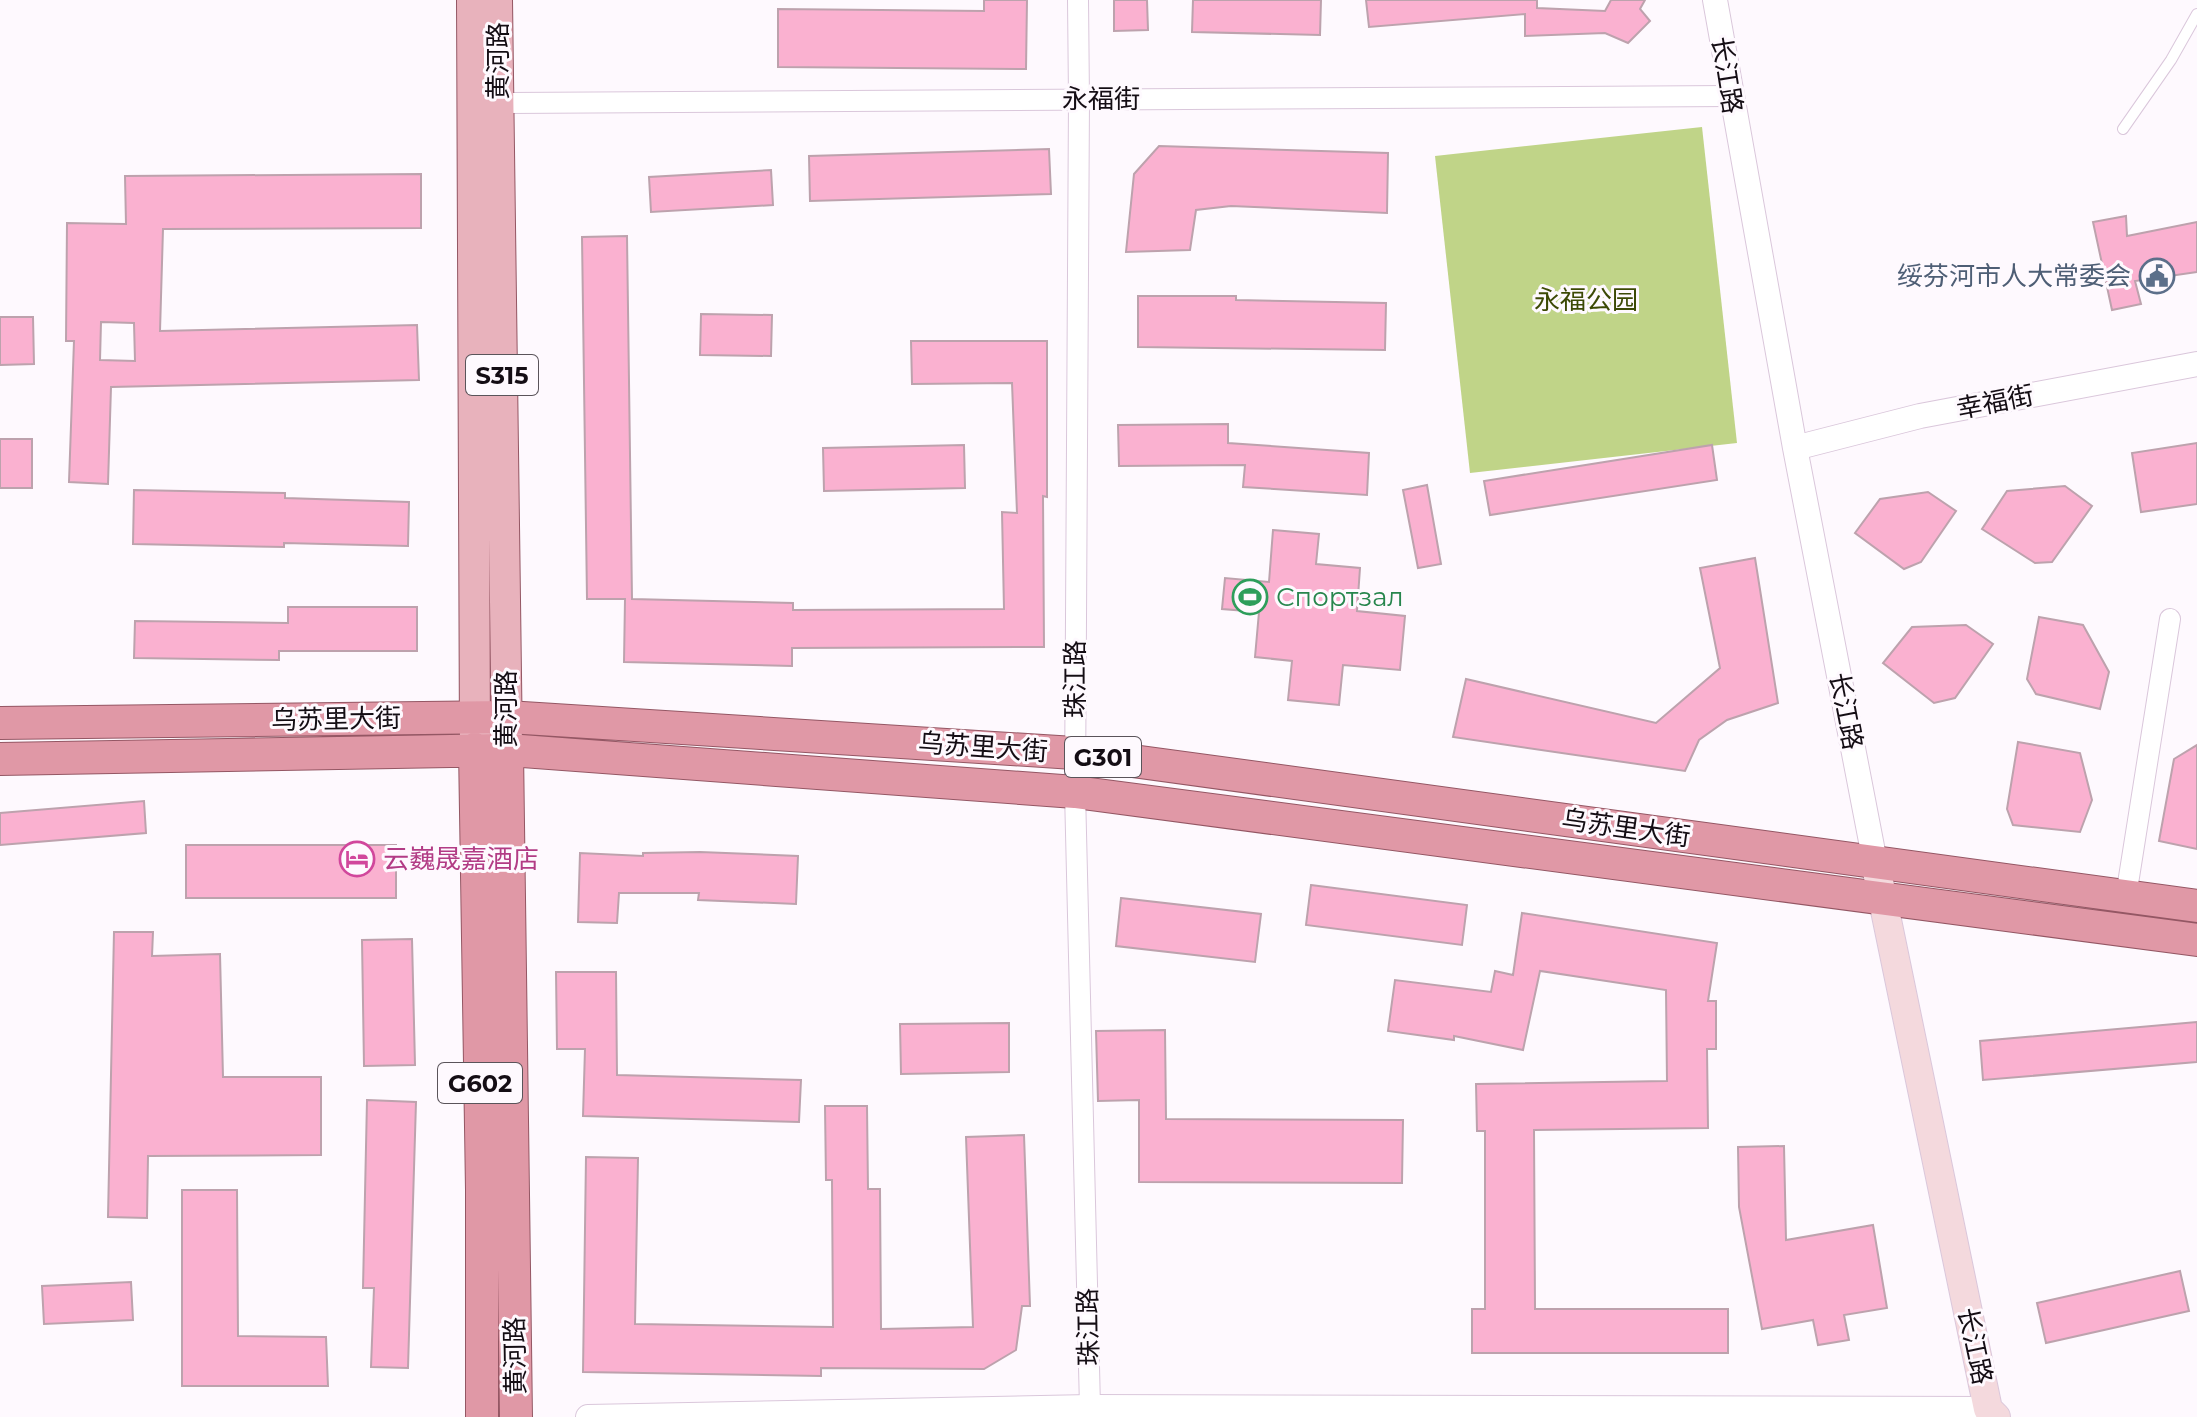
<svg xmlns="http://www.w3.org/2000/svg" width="2197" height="1417" font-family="Montserrat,'Noto Sans SC',sans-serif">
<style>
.green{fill:#c0d488}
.building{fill:#fab1d0;stroke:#bda2ad;stroke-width:2;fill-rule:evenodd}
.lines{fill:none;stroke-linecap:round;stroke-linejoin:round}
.service-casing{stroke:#dac7db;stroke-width:12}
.minor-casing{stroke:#dac7db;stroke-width:22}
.tertiary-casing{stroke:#dac7db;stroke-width:26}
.secondary-casing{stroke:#dac7db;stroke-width:30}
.primary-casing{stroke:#945764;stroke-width:32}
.trunk-casing{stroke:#945764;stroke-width:34}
.service{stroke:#fff;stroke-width:10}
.minor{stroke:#fff;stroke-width:20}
.tertiary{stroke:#fff;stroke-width:24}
.secondary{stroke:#f4d9dd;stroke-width:28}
.primary{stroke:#e8b2bc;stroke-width:30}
.trunk{stroke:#e098a6;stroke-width:32}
.labels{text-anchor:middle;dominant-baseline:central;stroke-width:6;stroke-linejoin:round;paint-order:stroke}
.shield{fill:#fef9fe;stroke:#5a545a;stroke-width:2}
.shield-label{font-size:24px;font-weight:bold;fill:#140d14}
.street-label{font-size:26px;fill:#140d14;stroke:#fef9fe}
.service-label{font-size:26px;fill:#4e5e75;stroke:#fef9fe;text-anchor:end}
.park-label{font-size:26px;fill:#3c4905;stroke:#fef9fe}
.leisure-label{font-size:26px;fill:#27864d;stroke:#fef9fe;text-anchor:start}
.hotel-label{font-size:26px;fill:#b23c85;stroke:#fef9fe;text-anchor:start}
</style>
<rect width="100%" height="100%" fill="#fef9fe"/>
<path class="green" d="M 1702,127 L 1737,443 L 1470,473 L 1435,156 Z"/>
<path class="building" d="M 984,0 L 1027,0 L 1026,69 L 778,67 L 778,9 L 984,11 Z
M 1114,0 L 1147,0 L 1148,30 L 1114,31 Z
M 1193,0 L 1321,0 L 1320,35 L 1192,32 Z
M 1366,0 L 1537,0 L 1537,8 L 1605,11 L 1611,0 L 1645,0 L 1640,9 L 1650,21 L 1628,43 L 1605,33 L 1525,36 L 1525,14 L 1369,27 Z
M 1159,146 L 1388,153 L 1387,213 L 1231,206 L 1196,210 L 1190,250 L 1126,252 L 1134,174 Z
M 1049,149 L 1051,194 L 810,201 L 809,156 Z
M 771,170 L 773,205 L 651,212 L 649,177 Z
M 421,174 L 421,228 L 163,229 L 160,331 L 417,325 L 419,380 L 111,387 L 108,484 L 69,482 L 74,341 L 66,341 L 67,223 L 126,224 L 125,176 ZM 101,322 L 134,323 L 135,361 L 100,360 Z
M 2126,216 L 2127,236 L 2197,222 L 2197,272 L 2135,281 L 2141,304 L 2112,310 L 2093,222 Z
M 627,236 L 632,599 L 793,603 L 793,610 L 1004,609 L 1002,512 L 1017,513 L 1012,383 L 912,384 L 911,341 L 1047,341 L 1047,497 L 1043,496 L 1044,647 L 792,648 L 792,666 L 624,662 L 625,599 L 587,599 L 582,237 Z
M 1138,296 L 1236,296 L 1236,300 L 1386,303 L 1385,350 L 1138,347 Z
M 701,314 L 772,315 L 771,356 L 700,355 Z
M 0,317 L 33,317 L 34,364 L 0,365 Z
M 1228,424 L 1228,443 L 1369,453 L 1367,495 L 1243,487 L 1245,465 L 1119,466 L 1118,425 Z
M 0,439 L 32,439 L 32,488 L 0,488 Z
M 2197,443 L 2197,504 L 2141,512 L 2132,453 Z
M 964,445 L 965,488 L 824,491 L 823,448 Z
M 1712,445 L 1717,480 L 1490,515 L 1484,481 Z
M 1427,485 L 1441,564 L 1418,568 L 1403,490 Z
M 2065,486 L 2092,506 L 2052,562 L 2035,563 L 1982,529 L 2007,491 Z
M 134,490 L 285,493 L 285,498 L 409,502 L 408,546 L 284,543 L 284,547 L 133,544 Z
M 1928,492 L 1956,511 L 1921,562 L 1904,569 L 1855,533 L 1880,499 Z
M 1273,530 L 1319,534 L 1316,564 L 1360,568 L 1357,611 L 1405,616 L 1400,670 L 1343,665 L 1339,705 L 1288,700 L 1292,661 L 1255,657 L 1259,612 L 1222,609 L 1225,578 L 1269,582 Z
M 1755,558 L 1778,703 L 1727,720 L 1699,740 L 1685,771 L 1453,737 L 1466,679 L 1656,723 L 1720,668 L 1700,568 Z
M 288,607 L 417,607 L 417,651 L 279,651 L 279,660 L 134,658 L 135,621 L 288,623 Z
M 2039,617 L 2083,625 L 2109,672 L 2100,709 L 2036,694 L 2027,679 Z
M 1966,625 L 1993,644 L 1955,698 L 1934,703 L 1883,663 L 1912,627 Z
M 2018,742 L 2080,753 L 2092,800 L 2080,832 L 2013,825 L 2007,809 Z
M 2197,745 L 2197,849 L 2159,841 L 2174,759 Z
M 144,801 L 146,833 L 0,845 L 0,813 Z
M 186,845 L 396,845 L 396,898 L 186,898 Z
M 700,852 L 798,856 L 796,904 L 698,900 L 699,893 L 619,893 L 617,923 L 578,922 L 580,853 L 643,856 L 643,853 Z
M 1311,885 L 1467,905 L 1462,945 L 1306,925 Z
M 1121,898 L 1261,914 L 1255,962 L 1116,946 Z
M 1522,913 L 1717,943 L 1708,1001 L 1716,1001 L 1716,1049 L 1707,1049 L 1708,1128 L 1534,1130 L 1535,1309 L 1728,1309 L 1728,1353 L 1472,1353 L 1472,1309 L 1485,1309 L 1485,1131 L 1477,1131 L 1476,1084 L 1667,1081 L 1666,990 L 1540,971 L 1523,1050 L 1454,1036 L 1454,1040 L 1388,1031 L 1395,980 L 1491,992 L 1495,971 L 1513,975 Z
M 114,932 L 153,932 L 152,956 L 220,954 L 223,1077 L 321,1077 L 321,1155 L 148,1156 L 147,1218 L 108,1217 Z
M 412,939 L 415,1065 L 364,1066 L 362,940 Z
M 556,972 L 616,972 L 617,1075 L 801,1080 L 799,1122 L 583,1116 L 585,1049 L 557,1049 Z
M 2197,1022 L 2197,1062 L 1983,1080 L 1980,1041 Z
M 1009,1023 L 1009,1072 L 901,1074 L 900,1024 Z
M 1165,1030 L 1166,1119 L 1403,1120 L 1402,1183 L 1139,1182 L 1139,1100 L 1098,1101 L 1096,1031 Z
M 367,1100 L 416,1102 L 408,1368 L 371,1367 L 374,1288 L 363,1288 Z
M 825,1106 L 867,1106 L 868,1189 L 880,1189 L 881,1329 L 973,1327 L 966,1137 L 1024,1135 L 1030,1306 L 1022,1306 L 1016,1350 L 984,1369 L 821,1368 L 821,1376 L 583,1372 L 586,1157 L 638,1158 L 635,1324 L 833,1327 L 832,1180 L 826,1180 Z
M 1784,1146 L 1786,1240 L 1873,1225 L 1887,1308 L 1844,1315 L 1849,1340 L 1818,1345 L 1813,1320 L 1762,1329 L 1739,1207 L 1738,1147 Z
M 182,1190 L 237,1190 L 238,1336 L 326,1337 L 328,1386 L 182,1386 Z
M 2180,1271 L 2189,1311 L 2046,1343 L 2037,1303 Z
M 131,1282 L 133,1320 L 44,1324 L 42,1286 Z"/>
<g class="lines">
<g class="service-casing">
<path id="service" d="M 2123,129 L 2171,60 L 2197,14"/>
</g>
<g class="minor-casing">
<path id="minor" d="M 1078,0 L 1079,99 L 1075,792 L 1090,1407
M 486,103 L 1730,96
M 2126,896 L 2170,619"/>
</g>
<g class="tertiary-casing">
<path id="tertiary" d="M 1715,0 L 1795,448 L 1875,862
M 1795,448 L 1920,416 L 2197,364
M 588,1417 L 1090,1407 L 1988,1409 L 1990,1417"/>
</g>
<g class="secondary-casing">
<path id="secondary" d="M 1875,862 L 1988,1409 L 1996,1417"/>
</g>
<g class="primary-casing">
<path id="primary" d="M 472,0 L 475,742
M 497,0 L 507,750"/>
</g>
<g class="trunk-casing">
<path id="trunk" d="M 0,723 L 507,717 L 1074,753 L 2197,906
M 475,749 L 482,1190 L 482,1417
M 507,750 L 516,1417
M 0,759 L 507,750 L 1075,792 L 2197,940"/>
</g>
<use href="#service" class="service"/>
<use href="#minor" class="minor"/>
<use href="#tertiary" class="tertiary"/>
<use href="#secondary" class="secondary"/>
<use href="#primary" class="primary"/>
<use href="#trunk" class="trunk"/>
</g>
<defs>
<g id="civic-ring" transform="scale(1.8)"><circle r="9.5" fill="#fef9fe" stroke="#5c6f8a" stroke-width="1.5"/><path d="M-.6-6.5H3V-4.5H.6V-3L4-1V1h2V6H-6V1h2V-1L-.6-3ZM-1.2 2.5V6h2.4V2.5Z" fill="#5c6f8a"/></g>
<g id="stadium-ring" transform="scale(1.8)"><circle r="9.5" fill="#fef9fe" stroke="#2e9e5b" stroke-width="1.5"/><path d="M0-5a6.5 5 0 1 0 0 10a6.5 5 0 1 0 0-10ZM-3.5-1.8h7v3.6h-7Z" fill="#2e9e5b"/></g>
<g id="hotel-ring" transform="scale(1.8)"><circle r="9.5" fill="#fef9fe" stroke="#d1479c" stroke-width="1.5"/><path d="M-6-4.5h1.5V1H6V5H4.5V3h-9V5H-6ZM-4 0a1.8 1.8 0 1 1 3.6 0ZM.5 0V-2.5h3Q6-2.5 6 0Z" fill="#d1479c"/></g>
</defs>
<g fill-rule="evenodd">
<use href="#civic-ring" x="2157" y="276"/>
<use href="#stadium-ring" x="1250" y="597"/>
<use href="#hotel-ring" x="357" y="859"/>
</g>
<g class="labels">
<g class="shield">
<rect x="466" y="355" width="72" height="40" rx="6"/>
<rect x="1065" y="737" width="76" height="40" rx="6"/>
<rect x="438" y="1063" width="84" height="40" rx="6"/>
</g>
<g class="shield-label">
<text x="502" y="375">S315</text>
<text x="1103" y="757">G301</text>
<text x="480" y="1083">G602</text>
</g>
<g class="street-label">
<text transform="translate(498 61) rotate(-90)">黄河路</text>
<text transform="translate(1727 75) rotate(81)">长江路</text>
<text x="1101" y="99">永福街</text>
<text transform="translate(1995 402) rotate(-11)">幸福街</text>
<text transform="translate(1075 679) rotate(-90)">珠江路</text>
<text transform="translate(506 709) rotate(-90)">黄河路</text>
<text transform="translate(1846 711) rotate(79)">长江路</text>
<text transform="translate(336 719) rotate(-1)">乌苏里大街</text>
<text transform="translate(983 747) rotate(4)">乌苏里大街</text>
<text transform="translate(1626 828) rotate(8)">乌苏里大街</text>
<text transform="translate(1088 1327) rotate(-91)">珠江路</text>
<text transform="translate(1975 1346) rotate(78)">长江路</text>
<text transform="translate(515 1356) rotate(-91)">黄河路</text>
</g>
<g class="service-label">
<text x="2131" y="276">绥芬河市人大常委会</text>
</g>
<g class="park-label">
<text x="1586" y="300">永福公园</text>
</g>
<g class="leisure-label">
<text x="1276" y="597">Спортзал</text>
</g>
<g class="hotel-label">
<text x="383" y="859">云巍晟嘉酒店</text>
</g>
</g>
</svg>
